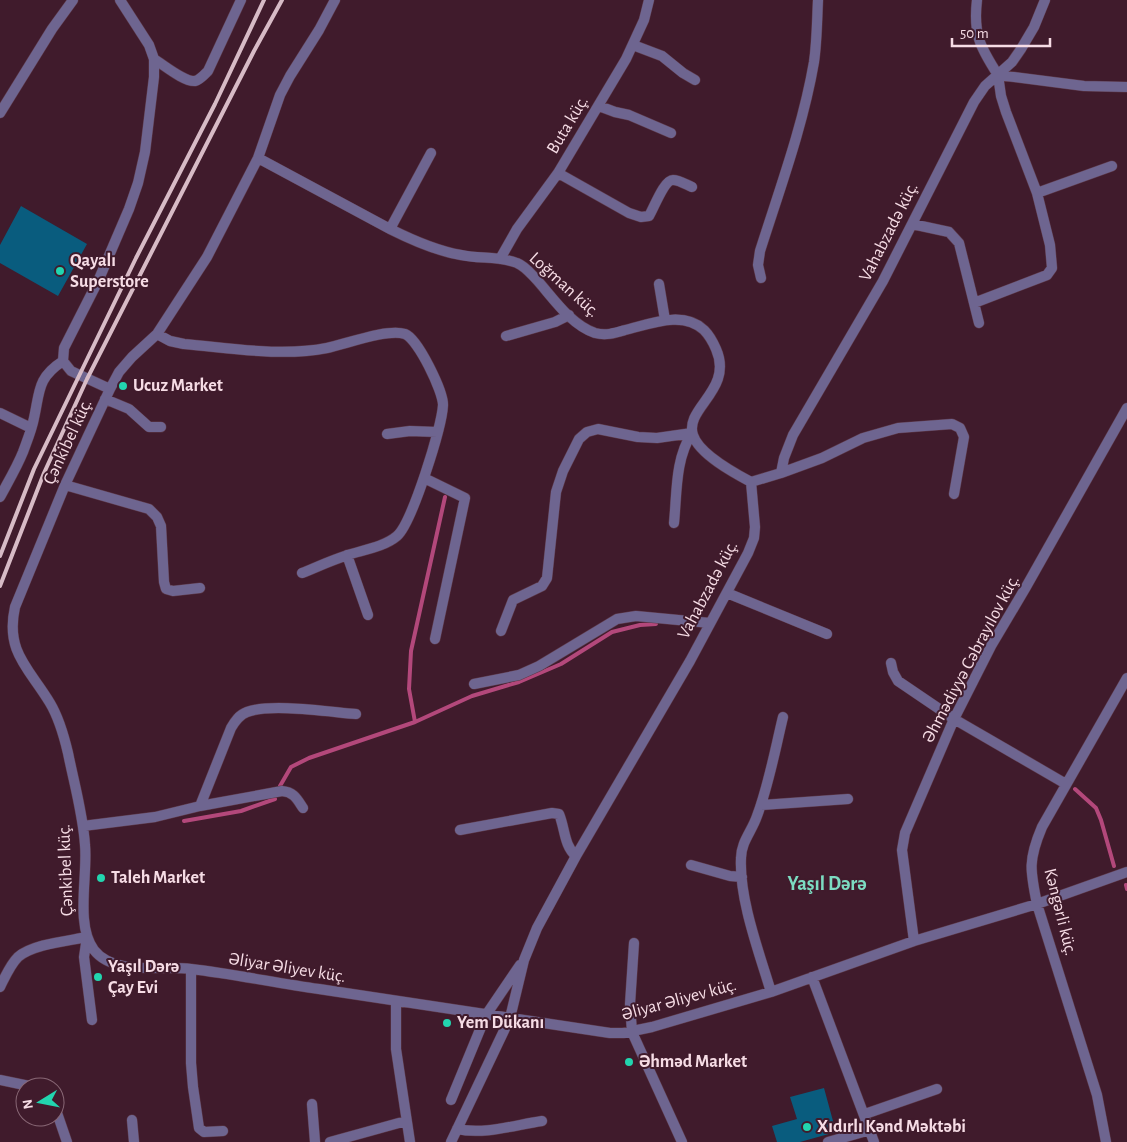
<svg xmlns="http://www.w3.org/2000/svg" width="1127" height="1142" font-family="'Alegreya Sans',sans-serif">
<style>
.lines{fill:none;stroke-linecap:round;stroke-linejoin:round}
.stream{stroke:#b3487b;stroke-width:4}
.building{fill:#095c7e}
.minor-casing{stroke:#5d3a4a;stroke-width:11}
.minor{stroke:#6e6590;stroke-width:10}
.rail{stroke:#d7bbc6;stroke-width:4}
.poi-dot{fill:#22d5af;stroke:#401b2c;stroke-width:2}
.labels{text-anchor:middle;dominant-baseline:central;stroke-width:4;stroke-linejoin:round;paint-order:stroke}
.street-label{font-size:18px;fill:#f6dce5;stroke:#401b2c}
.poi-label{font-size:18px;font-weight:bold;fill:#f6dce5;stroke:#401b2c;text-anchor:start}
.quarter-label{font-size:20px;font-weight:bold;fill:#7cdcc1;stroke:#401b2c}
</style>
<rect width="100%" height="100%" fill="#401b2c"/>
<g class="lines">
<path class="stream" d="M 415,722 L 409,689 L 411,651 L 445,497
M 280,786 L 291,767 L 309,758 L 415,722 L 472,696 L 519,682 L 561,664 L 612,632 L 640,625 L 656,624
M 1075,789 L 1096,808 L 1101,820 L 1114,866
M 184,821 L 241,811 L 275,799
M 1126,885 L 1127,889"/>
</g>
<path class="building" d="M 21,206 L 87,244 L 58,296 L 0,263 L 0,245 Z
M 824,1088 L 836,1132 L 800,1142 L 777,1142 L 772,1126 L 797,1119 L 790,1097 Z"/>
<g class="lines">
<g class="minor-casing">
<path id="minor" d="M 335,0 L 319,30 L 290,76 L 280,95 L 258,158 L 207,257 L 157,334 L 132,357 L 119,372 L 110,389 L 65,485 L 15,607 C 5,652 29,668 50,703 C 59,718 64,736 68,753 C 74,783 83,814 85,845 C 88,875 75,925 94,950 C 114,976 162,965 191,969 C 234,974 276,983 319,989 C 416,1004 513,1018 610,1033 L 623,1033 L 652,1027 L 771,992 L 914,941 L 1037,904 L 1127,872
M 977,0 C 973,34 980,47 998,75 L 1084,86 L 1127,87
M 633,45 L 662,56 L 683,73 L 695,80
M 154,59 C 164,65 184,82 195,81 C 200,80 204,75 208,71 L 241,0
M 599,106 L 615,112 L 629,115 L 671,133
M 0,113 L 52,29 L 73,0
M 258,158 L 390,229 C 412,240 436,251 461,255 C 479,259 500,256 517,263 C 525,266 531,274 537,280 C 553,298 571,325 595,333 C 606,336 615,333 625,330 C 650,324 683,310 704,330 C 710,336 713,342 716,349 C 734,390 684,408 693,435 C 699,454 734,473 751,482
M 558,173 L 629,213 L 641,217 L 649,216 C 654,208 664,180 673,180 C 679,180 687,185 692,187
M 1037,193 L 1112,166
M 912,224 L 949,232 L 959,243 L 974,303 L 1047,275 L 1052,268 L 1050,245 L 1037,193 L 1006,112 L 1001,96 L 998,75
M 390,229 L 431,153
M 500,259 L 517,229 L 558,173 L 626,59 L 644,20 L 649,0
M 761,278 L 758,265 L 760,251 C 780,188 803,126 814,62 C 817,41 817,20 818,0
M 659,284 L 665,320
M 974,303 L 979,323
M 157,334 L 170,341 L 184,344 C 231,348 281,357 327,348 C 346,344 388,328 405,334 C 418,339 443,391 443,405 C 442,427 412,523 397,536 C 384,547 363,550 348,555 C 332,560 317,567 302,573
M 506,336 L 555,322 L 569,315
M 63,361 L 64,348 L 99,279 L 129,209 L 138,183 L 145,152 L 154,77 L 154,59 L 149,45 L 120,0
M 63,361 L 71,371 L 110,389
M 105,399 L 129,409 L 149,427 L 161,427
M 0,413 L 31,428
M 387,434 L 410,431 L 437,432
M 781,473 L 822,458 L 863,438 L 898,428 L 952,424 L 960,428 L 964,437 L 954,494
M 424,478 L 465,498 L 435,639
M 65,485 L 149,509 L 157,517 L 161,526 L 164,582 L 166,589 L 173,591 L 200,588
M 0,497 C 8,482 17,467 23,452 C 27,441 32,429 34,418 C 40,391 37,378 63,361
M 674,523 C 677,493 675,459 692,433
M 347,555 L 368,615
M 727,593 L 827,634
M 501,631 L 513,600 L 542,586 L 547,578 L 556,492 L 563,471 L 579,439 L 587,432 L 598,429 L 638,437 L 657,438 L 692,433
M 891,663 L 893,672 L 898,681 L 954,719 L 1066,784
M 474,684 L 519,675 L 539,666 L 617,619 L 636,616 L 710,623
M 761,805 L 848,799
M 200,806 L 282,791 C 294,792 297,799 303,808
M 83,826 L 155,817 L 200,806 L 231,728 C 235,721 239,715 247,712 C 270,703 330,712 356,714
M 460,830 L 552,813 L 559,814 C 565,828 564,846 576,856
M 691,865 L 730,876 L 742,877
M 87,937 L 84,957 L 92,1020
M 914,941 L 902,850 L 905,833 L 954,719 L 991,646 L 1026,587 L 1127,408
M 634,943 L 630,1004 L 632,1032 L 682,1142
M 191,969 L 191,1063 L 193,1087 L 199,1128 L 204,1132 L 223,1131
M 812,977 L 874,1142
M 0,987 C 5,977 10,965 18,957 C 33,944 68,941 87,937
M 771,992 C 759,952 739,899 741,858 C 741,842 752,831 757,816 C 769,784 775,750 783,717
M 396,1001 L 396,1049 L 410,1142
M 0,1080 L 34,1087
M 451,1100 L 486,1015 L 520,965
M 312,1104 L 315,1142
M 55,1107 L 67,1142
M 865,1114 L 937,1089
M 132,1120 L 134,1142
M 457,1129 C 484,1135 515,1125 542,1121
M 330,1142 L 406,1121
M 451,1142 L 510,1018 L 524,960 L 537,928 L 576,856 L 690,661 L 748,553 L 754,538 L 755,527 L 751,482 L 781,473 L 784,458 L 793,435 L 883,281 L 974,102 L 985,86 L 1012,62 L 1021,49 L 1034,27 L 1045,0
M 828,1142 L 870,1130
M 1106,1142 L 1097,1095 L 1037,904 C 1030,870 1028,860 1042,827 L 1127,678"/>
</g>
<use href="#minor" class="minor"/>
<path class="rail" d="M 0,556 L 34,469 L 136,258 L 215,104 L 264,0
M 0,586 L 44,473 L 87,379 L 254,51 L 282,0"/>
</g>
<g class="poi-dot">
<circle cx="60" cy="271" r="5"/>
<circle cx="123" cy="386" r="5"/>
<circle cx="101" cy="878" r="5"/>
<circle cx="98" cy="977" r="5"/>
<circle cx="447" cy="1023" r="5"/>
<circle cx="629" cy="1062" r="5"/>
<circle cx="807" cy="1127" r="5"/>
</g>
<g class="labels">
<g class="street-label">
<text transform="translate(568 125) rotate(-59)">Buta küç.</text>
<text transform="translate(889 232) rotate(-63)">Vahabzadə küç.</text>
<text transform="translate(564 285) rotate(42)">Loğman küç.</text>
<text transform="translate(68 442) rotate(-65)">Çənkibel küç.</text>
<text transform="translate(708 590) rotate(-62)">Vahabzadə küç.</text>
<text transform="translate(971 659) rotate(-62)">Əhmədiyyə Cəbrayılov küç.</text>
<text transform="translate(66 870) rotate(-92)">Çənkibel küç.</text>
<text transform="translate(1060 912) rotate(76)">Kəngərli küç.</text>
<text transform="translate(287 968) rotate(9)">Əliyar Əliyev küç.</text>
<text transform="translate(679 1000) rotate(-15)">Əliyar Əliyev küç.</text>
</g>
<g class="poi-label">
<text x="70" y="261">Qayalı<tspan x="70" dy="21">Superstore</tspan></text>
<text x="133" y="386">Ucuz Market</text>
<text x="111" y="878">Taleh Market</text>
<text x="108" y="967">Yaşıl Dərə<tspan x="108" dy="21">Çay Evi</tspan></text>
<text x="457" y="1023">Yem Dükanı</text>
<text x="639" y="1062">Əhməd Market</text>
<text x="817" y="1127">Xıdırlı Kənd Məktəbi</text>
</g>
<g class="quarter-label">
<text x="827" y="884">Yaşıl Dərə</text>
</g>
</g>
<g transform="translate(40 1102) rotate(260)"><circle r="24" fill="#401b2c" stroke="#896876"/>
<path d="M0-4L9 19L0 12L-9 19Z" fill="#22d5af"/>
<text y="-8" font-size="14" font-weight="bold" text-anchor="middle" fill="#f6dce5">N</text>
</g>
<path d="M952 38v8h98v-8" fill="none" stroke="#f6dce5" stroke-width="2.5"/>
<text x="960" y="38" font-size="15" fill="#f6dce5" stroke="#401b2c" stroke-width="4" paint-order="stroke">50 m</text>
</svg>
